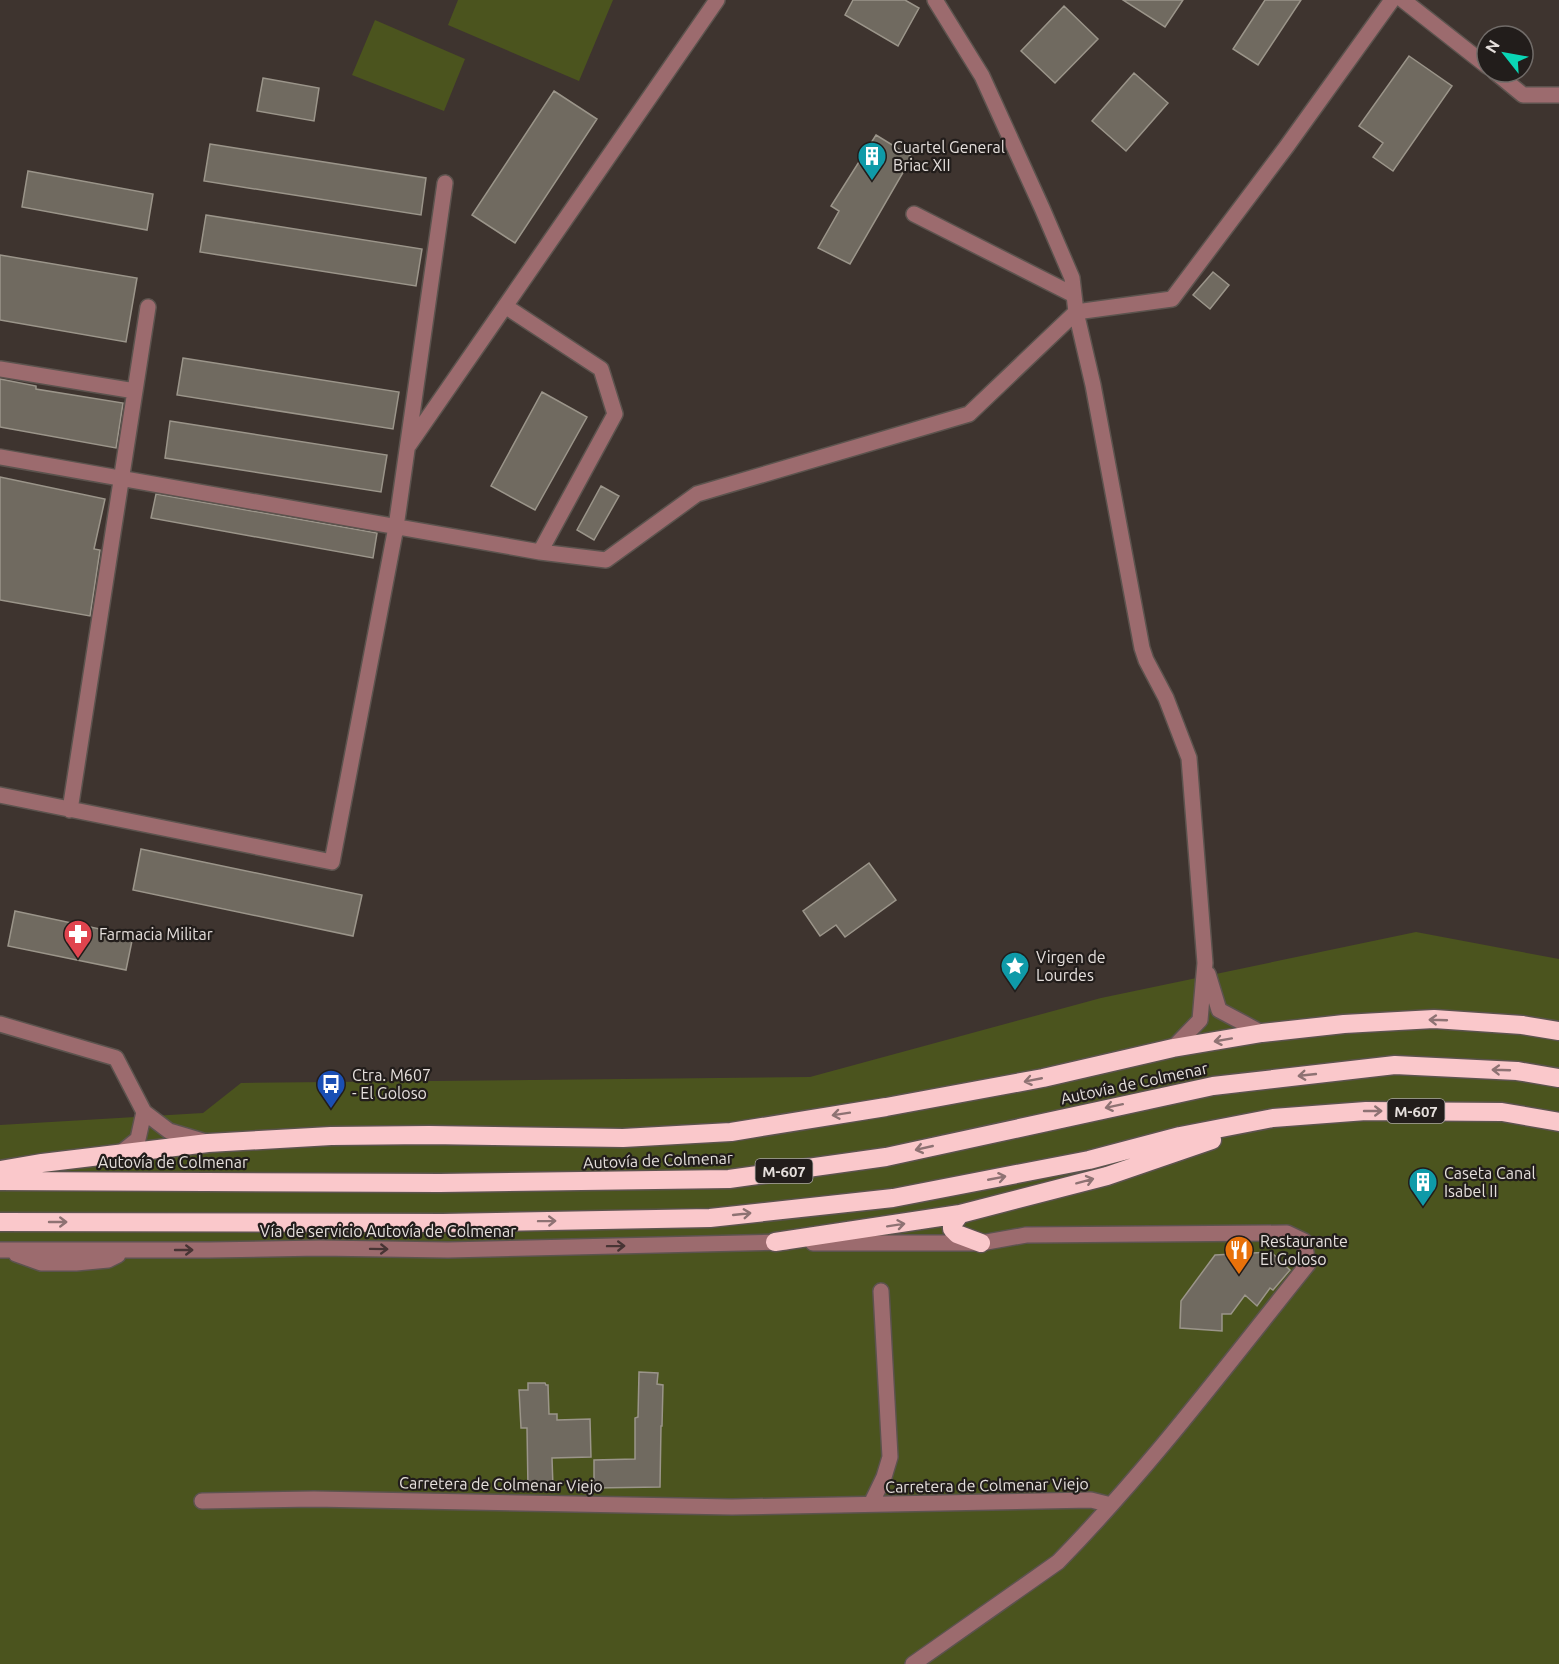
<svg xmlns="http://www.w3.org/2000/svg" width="1559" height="1664" font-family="Ubuntu,sans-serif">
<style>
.green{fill:#4b541e}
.building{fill:#706a60;stroke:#9b958a;stroke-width:1.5}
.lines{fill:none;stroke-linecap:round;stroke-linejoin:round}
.minor-casing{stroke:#5c534e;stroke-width:18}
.highway-casing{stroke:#5c534e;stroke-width:21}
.minor{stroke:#9c6b6e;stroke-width:15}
.highway{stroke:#fac8cb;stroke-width:18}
.oneway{stroke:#8e7273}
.oneway2{stroke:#473434}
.labels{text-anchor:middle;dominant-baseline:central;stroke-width:4.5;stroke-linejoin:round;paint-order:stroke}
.shield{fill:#221d1b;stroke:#aaa5a2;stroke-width:1.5}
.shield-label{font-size:15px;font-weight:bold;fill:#e5dfdc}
.poi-label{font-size:16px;fill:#e5dfdc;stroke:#221d1b;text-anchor:start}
.street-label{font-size:16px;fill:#e5dfdc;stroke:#221d1b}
</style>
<rect width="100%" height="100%" fill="#3e342f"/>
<path class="green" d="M 458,0 L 613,0 L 579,81 L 448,25 Z
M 375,20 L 465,59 L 444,111 L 352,75 Z
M 1416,932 L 1559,959 L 1559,1664 L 0,1664 L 0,1125 L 203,1113 L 241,1083 L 810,1077 L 1101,998 Z"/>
<path class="building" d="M 853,0 L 905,0 L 919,8 L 898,46 L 845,15 Z
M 1123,0 L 1183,0 L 1165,27 Z
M 1265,0 L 1301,0 L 1258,65 L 1233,49 Z
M 1064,6 L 1098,39 L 1055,83 L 1021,51 Z
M 1409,56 L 1452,86 L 1393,171 L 1373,157 L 1383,143 L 1359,126 Z
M 1134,73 L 1168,103 L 1126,151 L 1092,121 Z
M 263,78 L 319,88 L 314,121 L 257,111 Z
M 554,91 L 597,119 L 515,243 L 472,215 Z
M 876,135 L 912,157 L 850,264 L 818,248 L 839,211 L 831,206 Z
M 210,144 L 426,178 L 421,215 L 204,181 Z
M 28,171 L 153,194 L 147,230 L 22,207 Z
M 206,215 L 422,249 L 416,286 L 200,252 Z
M 0,255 L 137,278 L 126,342 L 0,320 Z
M 1213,272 L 1229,285 L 1210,309 L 1193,295 Z
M 183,358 L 399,392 L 393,429 L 177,395 Z
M 0,379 L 36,386 L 36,389 L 123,403 L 116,448 L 0,427 Z
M 542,392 L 587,417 L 535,510 L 491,486 Z
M 170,421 L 387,455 L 381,492 L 165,458 Z
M 0,477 L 105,499 L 94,549 L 100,550 L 90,616 L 0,600 Z
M 601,486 L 619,496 L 594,540 L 577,530 Z
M 156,494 L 377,533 L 373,558 L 151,518 Z
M 141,849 L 362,895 L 353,936 L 133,890 Z
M 869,863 L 896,900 L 845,937 L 836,925 L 820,936 L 803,911 Z
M 15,911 L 133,936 L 126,970 L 8,946 Z
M 1271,1252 L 1290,1270 L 1273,1290 L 1270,1288 L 1257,1306 L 1245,1295 L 1231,1314 L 1222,1314 L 1222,1331 L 1180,1328 L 1181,1301 L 1215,1255 Z
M 639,1372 L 658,1373 L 657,1384 L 663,1385 L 662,1426 L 661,1426 L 660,1487 L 594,1488 L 594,1460 L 635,1459 L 635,1418 L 638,1417 Z
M 528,1383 L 545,1383 L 546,1385 L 548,1385 L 549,1414 L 557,1414 L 557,1420 L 590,1419 L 591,1457 L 552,1458 L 553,1487 L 528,1488 L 527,1428 L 521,1428 L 519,1390 L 528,1390 Z"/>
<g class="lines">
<g class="minor-casing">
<path id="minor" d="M 935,0 L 982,76 L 1042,208 L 1072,278 L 1076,312 L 1093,385 L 1142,648 L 1146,660 L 1166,698 L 1189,758 L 1205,963 L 1200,1020 L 1173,1048
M 1403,0 L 1487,66
M 1495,72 L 1523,95 L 1559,95
M 914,214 L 1074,295
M 505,306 L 601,369 L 615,414 L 540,552
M 0,369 L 135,391
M 409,445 L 717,0
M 0,457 L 540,552 L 606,560 L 697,494 L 969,414 L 1076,312 L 1172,299 L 1287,146 L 1392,0
M 0,795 L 332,862 L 396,527 L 445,183
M 70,810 L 148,307
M 1208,974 L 1219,1010 L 1262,1033
M 0,1024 L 116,1058 L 144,1112 L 169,1131 L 206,1142
M 118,1155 L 138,1139 L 144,1112
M 813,1243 L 981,1243 L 1026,1235 L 1287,1233 L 1304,1241 L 1308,1264 C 1227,1365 1149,1469 1058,1562 L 913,1664
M 0,1250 L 209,1250 L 320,1248 L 448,1250 L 786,1242
M 16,1254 L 41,1263 L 76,1263 L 108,1260 L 118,1255
M 202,1501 L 314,1499 L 732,1507 L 1091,1500 L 1111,1505
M 871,1504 L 884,1477 L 890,1457 L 881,1291"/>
</g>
<g class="highway-casing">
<path id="highway" d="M 0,1170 L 42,1163 L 208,1143 L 331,1136 L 429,1135 L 623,1138 L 731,1132 L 886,1107 L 1043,1078 L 1173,1048 L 1262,1033 L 1344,1024 L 1434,1019 L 1522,1025 L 1559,1031
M 0,1181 L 440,1183 L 729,1179 L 886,1157 L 1213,1086 L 1395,1065 L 1517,1071 L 1559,1078
M 960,1214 L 952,1225 L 952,1229 L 957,1234 L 981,1243
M 0,1222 L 443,1223 L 710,1218 L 893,1198 L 1089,1160 L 1180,1136 L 1273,1118 L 1366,1111 L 1502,1112 L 1559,1122
M 775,1242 L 960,1214 L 1107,1176 L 1212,1140"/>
</g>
<use href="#minor" class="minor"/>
<use href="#highway" class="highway"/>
</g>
<defs><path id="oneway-shaft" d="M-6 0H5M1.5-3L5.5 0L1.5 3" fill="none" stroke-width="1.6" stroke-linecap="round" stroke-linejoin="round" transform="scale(1.5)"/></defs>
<g class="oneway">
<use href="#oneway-shaft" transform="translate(1438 1020) rotate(-178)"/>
<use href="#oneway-shaft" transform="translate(1223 1040) rotate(170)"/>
<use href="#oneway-shaft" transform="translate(1501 1070) rotate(-178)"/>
<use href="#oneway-shaft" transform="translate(1307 1075) rotate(174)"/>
<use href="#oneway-shaft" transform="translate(1033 1080) rotate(169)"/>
<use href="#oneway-shaft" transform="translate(1114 1106) rotate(168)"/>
<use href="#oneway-shaft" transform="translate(1373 1111)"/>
<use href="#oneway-shaft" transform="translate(841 1114) rotate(171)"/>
<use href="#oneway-shaft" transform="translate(924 1148) rotate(167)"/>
<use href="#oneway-shaft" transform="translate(997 1178) rotate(-11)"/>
<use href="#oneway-shaft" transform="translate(1085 1181) rotate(-15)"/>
<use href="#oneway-shaft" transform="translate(742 1214) rotate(-6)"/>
<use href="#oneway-shaft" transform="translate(547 1221) rotate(-1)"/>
<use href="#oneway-shaft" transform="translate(58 1222)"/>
<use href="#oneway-shaft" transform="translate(896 1225) rotate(-9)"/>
</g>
<g class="oneway2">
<use href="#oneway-shaft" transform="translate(616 1246) rotate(-1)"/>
<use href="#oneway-shaft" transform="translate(379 1249) rotate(1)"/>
<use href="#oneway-shaft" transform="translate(184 1250)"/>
</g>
<defs>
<g id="building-pin" transform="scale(1.5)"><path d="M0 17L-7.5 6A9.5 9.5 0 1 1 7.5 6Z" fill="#0f9aa8" stroke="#221d1b"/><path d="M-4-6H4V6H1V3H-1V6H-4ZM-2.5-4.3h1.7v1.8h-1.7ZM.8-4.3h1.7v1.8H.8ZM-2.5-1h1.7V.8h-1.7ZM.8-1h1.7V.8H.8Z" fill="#fff"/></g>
<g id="pharmacy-pin" transform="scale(1.5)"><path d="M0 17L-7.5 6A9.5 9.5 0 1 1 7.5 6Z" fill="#e0444e" stroke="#221d1b"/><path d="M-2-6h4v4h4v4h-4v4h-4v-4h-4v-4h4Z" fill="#fff"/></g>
<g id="sight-pin" transform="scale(1.5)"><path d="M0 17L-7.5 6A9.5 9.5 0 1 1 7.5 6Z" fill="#0f9aa8" stroke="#221d1b"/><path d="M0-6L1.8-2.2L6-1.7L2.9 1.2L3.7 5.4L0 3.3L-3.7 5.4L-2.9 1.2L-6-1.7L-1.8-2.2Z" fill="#fff"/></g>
<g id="bus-pin" transform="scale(1.5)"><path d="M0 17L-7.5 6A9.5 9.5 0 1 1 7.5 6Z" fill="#1a4fb4" stroke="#221d1b"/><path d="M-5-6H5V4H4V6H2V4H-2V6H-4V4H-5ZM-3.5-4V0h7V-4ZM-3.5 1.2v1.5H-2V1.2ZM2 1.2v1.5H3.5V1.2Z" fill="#fff"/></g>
<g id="restaurant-pin" transform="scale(1.5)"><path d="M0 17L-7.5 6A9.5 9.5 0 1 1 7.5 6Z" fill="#e8710a" stroke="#221d1b"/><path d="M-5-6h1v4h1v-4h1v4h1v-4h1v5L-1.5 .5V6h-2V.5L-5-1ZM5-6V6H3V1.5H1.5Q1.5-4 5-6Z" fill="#fff"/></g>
</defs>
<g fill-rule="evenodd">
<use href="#building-pin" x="872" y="156"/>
<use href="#pharmacy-pin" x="78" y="934"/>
<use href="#sight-pin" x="1015" y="966"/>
<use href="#bus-pin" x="331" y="1084"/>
<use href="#building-pin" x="1423" y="1182"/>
<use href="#restaurant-pin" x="1239" y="1250"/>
</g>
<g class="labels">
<g class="shield">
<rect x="1387.5" y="1099" width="57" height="24" rx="4.5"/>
<rect x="755.5" y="1159" width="57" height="24" rx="4.5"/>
</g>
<g class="shield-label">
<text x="1416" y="1111">M-607</text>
<text x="784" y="1171">M-607</text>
</g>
<g class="poi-label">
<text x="893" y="147">Cuartel General<tspan x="893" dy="18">Briac XII</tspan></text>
<text x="99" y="934">Farmacia Militar</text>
<text x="1036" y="957">Virgen de<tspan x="1036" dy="18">Lourdes</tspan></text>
<text x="352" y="1075">Ctra. M607<tspan x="352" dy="18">- El Goloso</tspan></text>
<text x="1444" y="1173">Caseta Canal<tspan x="1444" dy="18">Isabel II</tspan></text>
<text x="1260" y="1241">Restaurante<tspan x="1260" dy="18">El Goloso</tspan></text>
</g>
<g class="street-label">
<text transform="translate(1134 1083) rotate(-12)">Autovía de Colmenar</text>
<text transform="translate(658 1160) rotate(-2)">Autovía de Colmenar</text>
<text x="173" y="1162">Autovía de Colmenar</text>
<text x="388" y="1231">Vía de servicio Autovía de Colmenar</text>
<text transform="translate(501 1484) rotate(1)">Carretera de Colmenar Viejo</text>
<text transform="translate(987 1485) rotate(-1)">Carretera de Colmenar Viejo</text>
</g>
</g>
<g transform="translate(1505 54) rotate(301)"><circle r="28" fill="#221d1b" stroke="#706b68" stroke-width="1.5"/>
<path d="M0-4.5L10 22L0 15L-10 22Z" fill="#0ad5b5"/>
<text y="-9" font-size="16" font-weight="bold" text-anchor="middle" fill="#e5dfdc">N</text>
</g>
</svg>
